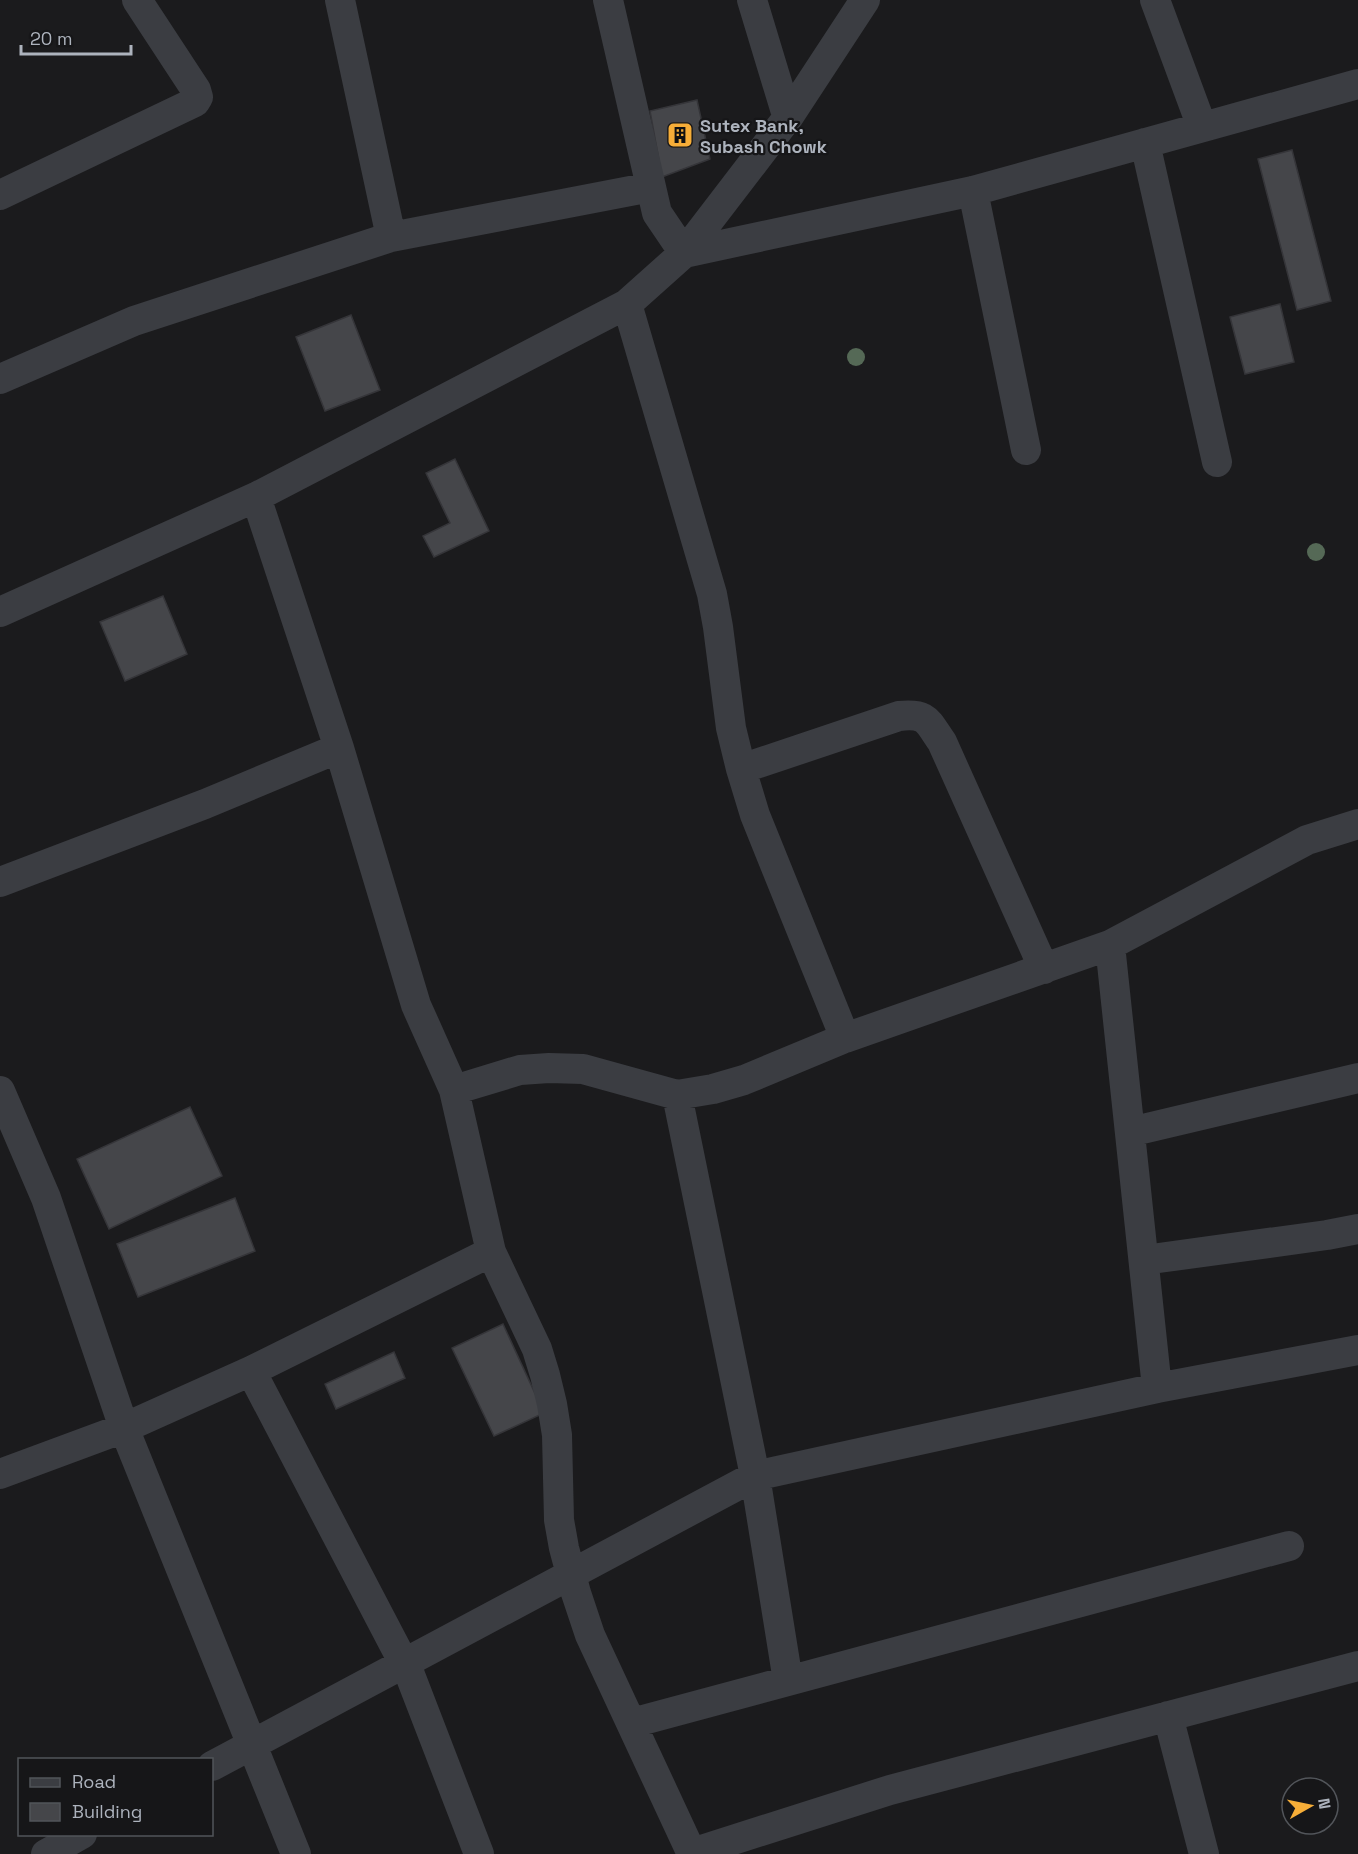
<svg xmlns="http://www.w3.org/2000/svg" width="1358" height="1854" font-family="'Space Grotesk',sans-serif">
<style>
.building{fill:#45464a;stroke:#353539;stroke-width:1.5}
.lines{fill:none;stroke-linecap:round;stroke-linejoin:round}
.minor{stroke:#3b3d42;stroke-width:30}
.tree{fill:#556956}
.labels{text-anchor:middle;dominant-baseline:central;stroke-width:4.5;stroke-linejoin:round;paint-order:stroke}
.poi-label{font-size:18px;font-weight:bold;fill:#adb3bd;stroke:#161618;text-anchor:start}
</style>
<rect width="100%" height="100%" fill="#1b1b1d"/>
<path class="building" d="M 697,100 L 710,159 L 662,177 L 650,111 Z
M 1292,150 L 1331,301 L 1297,310 L 1258,159 Z
M 1280,304 L 1294,362 L 1245,374 L 1230,317 Z
M 351,315 L 380,390 L 325,411 L 296,337 Z
M 455,459 L 489,531 L 434,557 L 423,536 L 450,523 L 426,473 Z
M 163,596 L 187,654 L 125,681 L 100,622 Z
M 190,1107 L 222,1176 L 109,1229 L 77,1159 Z
M 235,1198 L 255,1251 L 138,1297 L 117,1244 Z
M 503,1324 L 544,1413 L 494,1436 L 452,1348 Z
M 394,1352 L 405,1378 L 336,1409 L 325,1384 Z"/>
<g class="lines">
<path class="minor" d="M 340,0 L 391,237
M 608,0 L 657,213 L 684,253 L 973,191 L 1358,84
M 752,0 L 785,109 L 789,116
M 1155,0 L 1202,127
M 1145,143 L 1217,462
M 973,191 L 1026,450
M 0,195 L 195,102 L 198,97 L 196,90 L 137,0
M 627,304 L 712,594 L 718,627 L 731,728 L 741,769 L 755,815 L 845,1038
M 0,379 L 134,321 L 391,237 L 651,187
M 256,497 L 339,748 L 416,1005 L 454,1090 L 491,1252 L 537,1349 L 545,1375 L 552,1404 L 557,1435 L 559,1520 L 564,1548 L 576,1593 L 590,1635 L 692,1854
M 0,612 L 256,497 L 627,304 L 684,253 L 789,116 L 865,0
M 741,769 L 899,716 C 928,713 927,721 942,742 L 1044,969
M 0,882 L 205,804 L 339,748
M 1110,945 L 1157,1388
M 454,1090 L 520,1070 L 549,1068 L 583,1069 L 677,1095 L 713,1089 L 744,1080 L 845,1038 L 1110,945 L 1307,840 L 1358,824
M 0,1091 L 46,1198 L 124,1428 L 296,1854
M 677,1095 L 755,1476 L 788,1681
M 1130,1132 L 1358,1078
M 1144,1260 L 1327,1235 L 1358,1229
M 251,1371 L 410,1675 L 479,1854
M 0,1474 L 124,1428 L 251,1371 L 491,1252
M 1168,1716 L 1204,1854
M 632,1723 L 1289,1546
M 212,1766 L 755,1476 L 1157,1388 L 1358,1350
M 692,1853 L 890,1790 L 1358,1666
M 46,1854 L 82,1834"/>
</g>
<g class="tree">
<circle cx="856" cy="357" r="9"/>
<circle cx="1316" cy="552" r="9"/>
</g>
<defs>
<g id="building-square" transform="scale(1.35)"><rect x="-9" y="-9" width="18" height="18" rx="4" fill="#f7ae38" stroke="#161618"/><path d="M-4-6H4V6H1V3H-1V6H-4ZM-2.5-4.3h1.7v1.8h-1.7ZM.8-4.3h1.7v1.8H.8ZM-2.5-1h1.7V.8h-1.7ZM.8-1h1.7V.8H.8Z" fill="#111"/></g>
</defs>
<g fill-rule="evenodd">
<use href="#building-square" x="680" y="135"/>
</g>
<g class="labels">
<g class="poi-label">
<text x="700" y="125">Sutex Bank,<tspan x="700" dy="21">Subash Chowk</tspan></text>
</g>
</g>
<rect x="18" y="1758" width="195" height="78" fill="#161618" stroke="#52555a" stroke-width="1.5"/>
<rect x="30" y="1778" width="30" height="9" fill="#3b3d42" stroke="#52555a" stroke-width="1.5"/>
<text x="72" y="1788" font-size="18" fill="#adb3bd">Road</text>
<rect x="30" y="1803" width="30" height="18" fill="#45464a" stroke="#52555a" stroke-width="1.5"/>
<text x="72" y="1818" font-size="18" fill="#adb3bd">Building</text>
<g transform="translate(1310 1806) rotate(81)"><circle r="28" fill="#161618" stroke="#52555a" stroke-width="1.5"/>
<path d="M0-4.5L10 22L0 15L-10 22Z" fill="#f7ae38"/>
<text y="-9" font-size="16" font-weight="bold" text-anchor="middle" fill="#adb3bd">N</text>
</g>
<path d="M21 45v9h110v-9" fill="none" stroke="#adb3bd" stroke-width="3"/>
<text x="30" y="45" font-size="18" fill="#adb3bd" stroke="#161618" stroke-width="4.5" paint-order="stroke">20 m</text>
</svg>
